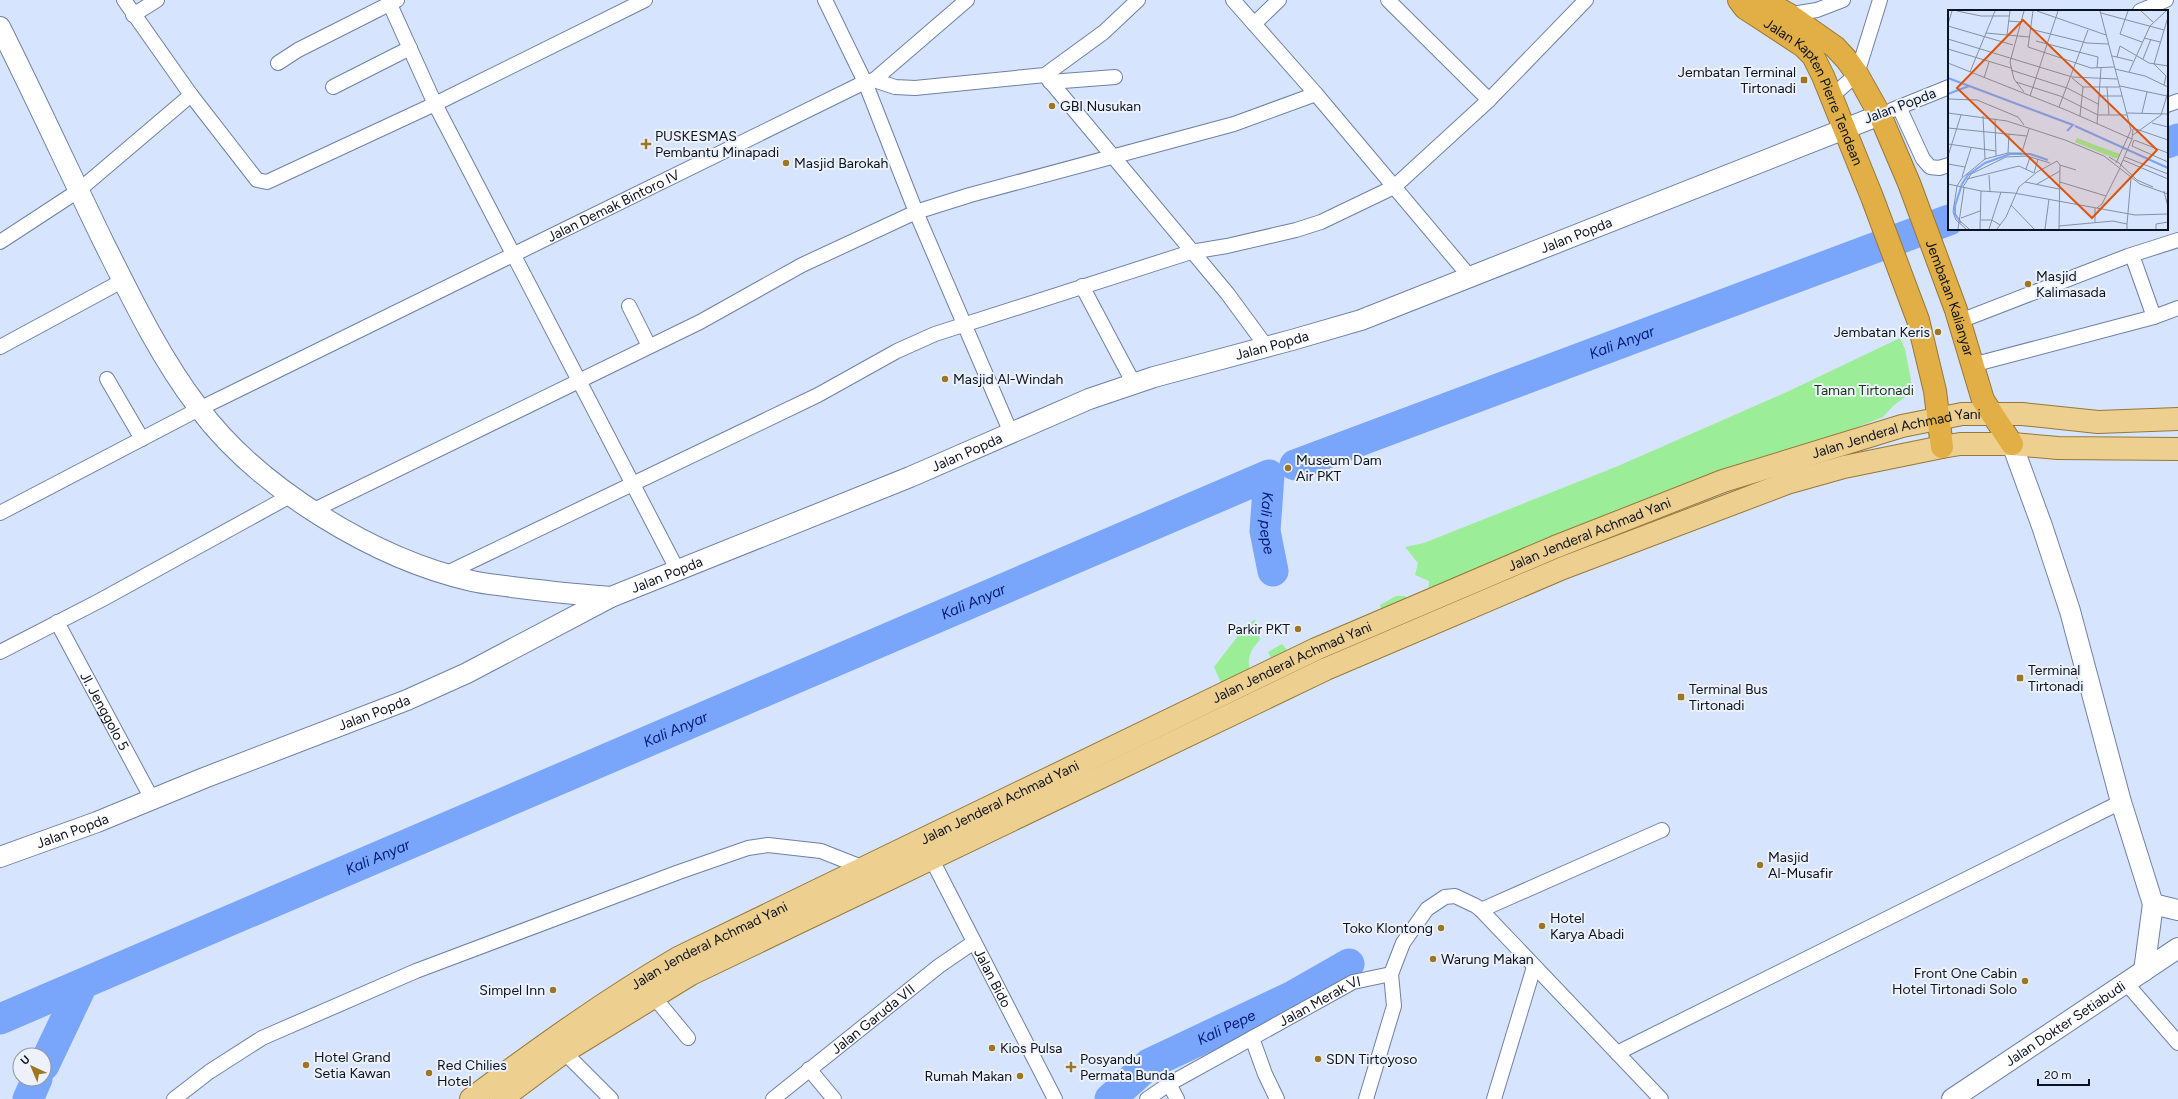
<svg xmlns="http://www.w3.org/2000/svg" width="2178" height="1099" font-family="Figtree,sans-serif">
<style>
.green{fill:#9ced97}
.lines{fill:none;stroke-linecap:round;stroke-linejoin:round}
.river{stroke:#79a5fa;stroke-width:31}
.street-casing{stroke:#6d81a7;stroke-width:16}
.secondary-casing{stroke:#6d81a7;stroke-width:22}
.primary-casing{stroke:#967839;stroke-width:24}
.highway-casing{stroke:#967839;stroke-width:24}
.street{stroke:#fff;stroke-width:14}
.secondary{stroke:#fff;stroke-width:20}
.primary{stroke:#edcf90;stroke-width:22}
.highway{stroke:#e1af46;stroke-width:22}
.poi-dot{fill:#9c7622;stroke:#ecf1fa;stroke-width:1.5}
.labels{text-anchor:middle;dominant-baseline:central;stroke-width:4;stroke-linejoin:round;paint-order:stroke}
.poi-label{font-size:14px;fill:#0b1220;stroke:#ecf1fa;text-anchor:start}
.street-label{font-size:14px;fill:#0b1220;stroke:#ecf1fa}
.park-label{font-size:14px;fill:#133912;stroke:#ecf1fa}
.water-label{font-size:15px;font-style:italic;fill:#001a76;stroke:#ecf1fa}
.inset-river{fill:none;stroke:#79a5fa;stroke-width:2}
.inset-road{fill:none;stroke:#8590a5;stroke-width:1}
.view{fill:#dd550d;fill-opacity:0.15;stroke:#dd550d;stroke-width:2}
.inset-edge{fill:none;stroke:#0b1220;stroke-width:2}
</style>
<rect width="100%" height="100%" fill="#d6e4fe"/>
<path class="green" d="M 1900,338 L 1905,349 L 1913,391 L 1893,406 L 1883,417 L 1428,594 L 1429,581 L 1415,575 L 1418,563 L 1405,547 L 1424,543 L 1618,466 L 1789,391 Z
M 1396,596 L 1405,596 L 1410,601 L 1273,662 L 1268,652 L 1282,644 L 1288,651 L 1382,610 L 1380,605 Z
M 1255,620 L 1260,640 C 1250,650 1247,658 1250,671 L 1222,685 L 1214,667 L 1248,623 Z"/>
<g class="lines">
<g class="river">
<path d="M 2167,143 L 2178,139"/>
<path id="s1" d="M 1295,465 L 1949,220"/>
<path id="s2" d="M 0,1019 L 1269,475 L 1265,531 L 1273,571"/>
<path d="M 44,1065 L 82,985"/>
<path d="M 28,1099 L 37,1079"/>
<path id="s3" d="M 1110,1099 L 1149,1064 L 1293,996 L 1349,964"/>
</g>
<g class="street-casing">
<g id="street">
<path d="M 124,0 L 191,95 L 257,180 L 267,182 L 435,104 L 645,0"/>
<path d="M 388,0 L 435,104 L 678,571"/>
<path d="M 825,0 L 865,82 L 916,212 L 1011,433"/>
<path d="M 1233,0 L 1316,94 L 1470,277"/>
<path d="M 1388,0 L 1489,100"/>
<path d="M 2140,11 L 2166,0"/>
<path d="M 133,15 L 157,0"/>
<path d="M 1786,15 L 1817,10 L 1843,0"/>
<path d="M 1254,24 L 1279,0"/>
<path d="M 278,63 L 298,50 L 397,0"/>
<path d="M 1045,75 L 1227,293 L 1266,346"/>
<path d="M 874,80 L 895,87 L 915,88 L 1045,75 L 1104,32 L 1138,0"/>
<path d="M 1050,82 L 1115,77"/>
<path d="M 333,87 L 410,48"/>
<path d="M 1832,96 L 1857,74 L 1880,0"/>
<path d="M 2167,105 L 2178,101"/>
<path d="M 1899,107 L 1923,159 L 1930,167 L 1939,168 L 1949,165"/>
<path d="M 1892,110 L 1949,87"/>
<path d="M 0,242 L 78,191 L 191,95"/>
<path d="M 2132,255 L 2154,317"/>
<path d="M 1082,286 L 1134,384"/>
<path d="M 629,306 L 649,346"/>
<path d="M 1960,321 L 2128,256 L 2178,240"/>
<path d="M 0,347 L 122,281"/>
<path d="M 1972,365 L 2154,317 L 2178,308"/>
<path d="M 107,379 L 142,439"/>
<path d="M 312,511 L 700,322 L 802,265 L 916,212 L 970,195 L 1234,124 L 1316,94"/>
<path id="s4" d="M 0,513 L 199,409 L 865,82 L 874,80 L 967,0"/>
<path d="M 447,573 L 818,395 L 897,351 L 935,334 L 1191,252 L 1227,246 L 1296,230 L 1321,222 L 1394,187 L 1489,100 L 1586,0"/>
<path id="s5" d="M 57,622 L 152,799"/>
<path d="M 0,652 L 101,600 L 290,496"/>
<path id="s6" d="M 931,858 L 1055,1099"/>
<path d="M 1481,910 L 1662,830"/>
<path d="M 2126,983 L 2178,1043"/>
<path d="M 649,991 L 688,1038"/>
<path d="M 1252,1038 L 1265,1074 L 1277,1099"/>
<path d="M 564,1052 L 611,1099"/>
<path d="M 1617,1053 L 2121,802"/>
<path d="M 809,1069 L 834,1099"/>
<path d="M 1169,1084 L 1177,1099"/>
<path d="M 174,1099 L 209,1072 L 262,1038 L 416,971 L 679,872 L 748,848 L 768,845 L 821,851 L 864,868"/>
<path id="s7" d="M 773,1099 L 939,966 L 974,942"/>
<path id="s8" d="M 1147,1099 L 1169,1084 L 1353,982 L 1391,974"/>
<path d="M 1366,1099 L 1394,1006 L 1391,974 L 1403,943 L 1427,909 L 1445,897 L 1455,896 L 1476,906 L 1481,910 L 1661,1099"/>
<path d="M 1494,1099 L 1534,967"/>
</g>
</g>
<g class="secondary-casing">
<g id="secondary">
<path d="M 0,27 C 36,99 69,171 104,243 C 132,299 160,357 198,407 C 258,488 375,559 472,581 C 485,584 499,585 512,587 C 545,591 578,595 611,597"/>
<path d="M 2012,444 L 2042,526 L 2070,611 L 2121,802 L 2153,904 L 2144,971"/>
<path id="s9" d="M 0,857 L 97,822 L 204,778 L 407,700 L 467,673 L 611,597 L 910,477 L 1089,399 L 1154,377 L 1292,340 L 1361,320 L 1880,115"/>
<path d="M 2153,904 L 2178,910"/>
<path id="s10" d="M 1952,1099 L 2178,948"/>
</g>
</g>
<g class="primary-casing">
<g id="primary">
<path id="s11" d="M 471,1099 C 538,1049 606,1000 678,958 L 1316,649 L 1555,547 L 1723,481 L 1902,426 L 1962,414 L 2022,414 L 2098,422 L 2178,419"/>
<path d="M 501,1099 L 564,1052 L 691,974 L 1326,669 L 1563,568 L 1787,483 L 1844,467 L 1942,447 L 1960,444 L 2012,444 L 2058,448 L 2178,449"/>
</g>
</g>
<g class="highway-casing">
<g id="highway">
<path id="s12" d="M 1739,0 L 1745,8 L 1803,46 L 1813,56 L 1823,76 L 1872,197 L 1918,320 L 1935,391 L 1942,447"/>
<path id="s13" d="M 1762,0 L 1788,14 L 1835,47 L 1847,60 L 1857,74 L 1880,115 L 1909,183 L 1956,310 L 1983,400 L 2012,444"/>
</g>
</g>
<use href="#street" class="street"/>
<use href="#secondary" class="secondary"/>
<use href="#primary" class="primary"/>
<use href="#highway" class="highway"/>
</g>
<g class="poi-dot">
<rect x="1800" y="76" width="8" height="8" rx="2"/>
<circle cx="1052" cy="106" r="4"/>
<path d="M644 138h4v4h4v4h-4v4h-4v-4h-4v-4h4z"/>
<circle cx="786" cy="163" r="4"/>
<circle cx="2028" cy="284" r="4"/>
<circle cx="1938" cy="332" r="4"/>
<circle cx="945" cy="379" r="4"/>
<circle cx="1288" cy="468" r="4"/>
<circle cx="1298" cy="629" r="4"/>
<rect x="2016" y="674" width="8" height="8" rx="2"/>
<rect x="1677" y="693" width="8" height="8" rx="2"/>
<circle cx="1760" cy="865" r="4"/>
<circle cx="1542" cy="926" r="4"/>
<circle cx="1441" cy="928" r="4"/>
<circle cx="1433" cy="959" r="4"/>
<circle cx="2025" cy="981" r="4"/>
<circle cx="553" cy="990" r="4"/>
<circle cx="992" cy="1048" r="4"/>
<circle cx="1318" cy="1059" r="4"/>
<circle cx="306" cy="1065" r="4"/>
<path d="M1069 1061h4v4h4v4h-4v4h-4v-4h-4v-4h4z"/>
<circle cx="429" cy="1073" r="4"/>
<circle cx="1020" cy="1076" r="4"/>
</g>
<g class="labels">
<g class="poi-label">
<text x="1796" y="72" text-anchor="end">Jembatan Terminal<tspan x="1796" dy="16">Tirtonadi</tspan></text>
<text x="1060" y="106">GBI Nusukan</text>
<text x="655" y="136">PUSKESMAS<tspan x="655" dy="16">Pembantu Minapadi</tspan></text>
<text x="794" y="163">Masjid Barokah</text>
<text x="2036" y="276">Masjid<tspan x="2036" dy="16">Kalimasada</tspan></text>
<text x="1930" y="332" text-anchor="end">Jembatan Keris</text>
<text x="953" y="379">Masjid Al-Windah</text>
<text x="1296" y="460">Museum Dam<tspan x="1296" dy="16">Air PKT</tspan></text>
<text x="1290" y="629" text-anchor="end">Parkir PKT</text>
<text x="2028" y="670">Terminal<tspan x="2028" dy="16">Tirtonadi</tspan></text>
<text x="1689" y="689">Terminal Bus<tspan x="1689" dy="16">Tirtonadi</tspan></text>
<text x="1768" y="857">Masjid<tspan x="1768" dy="16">Al-Musafir</tspan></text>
<text x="1550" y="918">Hotel<tspan x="1550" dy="16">Karya Abadi</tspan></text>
<text x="1433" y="928" text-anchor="end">Toko Klontong</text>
<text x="1441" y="959">Warung Makan</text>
<text x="2017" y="973" text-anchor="end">Front One Cabin<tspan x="2017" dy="16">Hotel Tirtonadi Solo</tspan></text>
<text x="545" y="990" text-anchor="end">Simpel Inn</text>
<text x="1000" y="1048">Kios Pulsa</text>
<text x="314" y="1057">Hotel Grand<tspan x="314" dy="16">Setia Kawan</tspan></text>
<text x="1080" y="1059">Posyandu<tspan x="1080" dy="16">Permata Bunda</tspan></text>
<text x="1326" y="1059">SDN Tirtoyoso</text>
<text x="437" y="1065">Red Chilies<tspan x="437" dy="16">Hotel</tspan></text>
<text x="1012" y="1076" text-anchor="end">Rumah Makan</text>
</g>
<g class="street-label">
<text stroke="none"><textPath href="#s12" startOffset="123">Jalan Kapten Pierre Tendean</textPath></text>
<text transform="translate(1900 106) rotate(-21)">Jalan Popda</text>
<text stroke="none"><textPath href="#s4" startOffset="686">Jalan Demak Bintoro IV</textPath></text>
<text stroke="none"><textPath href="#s9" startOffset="1697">Jalan Popda</textPath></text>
<text stroke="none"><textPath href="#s13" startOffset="365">Jembatan Kalianyar</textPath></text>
<text stroke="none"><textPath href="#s9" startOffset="1373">Jalan Popda</textPath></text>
<text stroke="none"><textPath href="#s11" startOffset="1580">Jalan Jenderal Achmad Yani</textPath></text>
<text stroke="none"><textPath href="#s9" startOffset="1049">Jalan Popda</textPath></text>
<text stroke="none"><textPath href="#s11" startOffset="1256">Jalan Jenderal Achmad Yani</textPath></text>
<text stroke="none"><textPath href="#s9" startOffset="725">Jalan Popda</textPath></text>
<text stroke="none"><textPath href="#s11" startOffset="932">Jalan Jenderal Achmad Yani</textPath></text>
<text stroke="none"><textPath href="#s5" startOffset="101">Jl. Jenggolo 5</textPath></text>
<text stroke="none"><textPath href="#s9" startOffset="401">Jalan Popda</textPath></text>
<text stroke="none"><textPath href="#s11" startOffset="608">Jalan Jenderal Achmad Yani</textPath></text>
<text stroke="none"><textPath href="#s9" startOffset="77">Jalan Popda</textPath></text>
<text stroke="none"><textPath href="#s11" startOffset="284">Jalan Jenderal Achmad Yani</textPath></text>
<text stroke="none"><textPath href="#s6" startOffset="135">Jalan Bido</textPath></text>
<text stroke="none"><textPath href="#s8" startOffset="199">Jalan Merak VI</textPath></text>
<text stroke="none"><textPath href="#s7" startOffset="128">Jalan Garuda VII</textPath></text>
<text stroke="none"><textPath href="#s10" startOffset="136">Jalan Dokter Setiabudi</textPath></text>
</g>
<g class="park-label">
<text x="1864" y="390">Taman Tirtonadi</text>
</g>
<g class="water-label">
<text stroke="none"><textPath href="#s1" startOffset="349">Kali Anyar</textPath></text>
<text stroke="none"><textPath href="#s2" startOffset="1429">Kali pepe</textPath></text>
<text stroke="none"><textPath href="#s2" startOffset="1059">Kali Anyar</textPath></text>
<text stroke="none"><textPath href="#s2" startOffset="735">Kali Anyar</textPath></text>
<text stroke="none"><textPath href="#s2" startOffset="411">Kali Anyar</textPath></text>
<text stroke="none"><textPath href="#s3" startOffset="138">Kali Pepe</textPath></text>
</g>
</g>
<g transform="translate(1948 10)">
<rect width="220" height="220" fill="#d6e4fe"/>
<path d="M 129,128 L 147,135 L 172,144 L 169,148 L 166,148 L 127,132 Z" fill="#9ced97"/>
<path class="inset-river" d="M 0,68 L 125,115 L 119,121M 0,84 L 21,76M 127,116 L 220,158M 13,213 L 7,204 L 7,196 L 14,174 L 20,165 L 37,153 L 62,144 L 82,144 L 100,150"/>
<path class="inset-road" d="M 9,1 L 33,6 L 61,6M 85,1 L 80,37 L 143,58 L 166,57M 89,1 L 158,25M 152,1 L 183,120 L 168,153M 180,1 L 172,24 L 194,32M 193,1 L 205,12M 153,3 L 216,20M 60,11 L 73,12M 0,14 L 4,1M 0,16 L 65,35M 82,19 L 139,33 L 160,34M 38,23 L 81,27M 59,25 L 62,1M 196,28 L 212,32M 0,29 L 124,67 L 169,69M 88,31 L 150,47 L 149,58M 0,39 L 63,58M 164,46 L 169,47 L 172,36 L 201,53 L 220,56M 169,47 L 185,51M 195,49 L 203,29M 0,53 L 118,100 L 184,129M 167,59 L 197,66 L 220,77M 63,60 L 119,78 L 150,94M 22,62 L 47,1M 181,62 L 202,16 L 218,1M 36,68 L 41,52M 124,68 L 135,77 L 171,77M 68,72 L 112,86 L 150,105 L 179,105M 216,75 L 218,66 L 206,54 L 220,7M 172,76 L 219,86M 159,77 L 161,105M 76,82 L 66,69 L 62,52 L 76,1M 82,86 L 110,1M 151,86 L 174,86M 0,89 L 29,90 L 70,107 L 76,115M 111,97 L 140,20M 0,103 L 59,111 L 117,130 L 156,146 L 192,174 L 220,184M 179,103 L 220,104M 194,103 L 199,82M 35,106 L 37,149M 132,106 L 135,77M 47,109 L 48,146M 204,113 L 220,117M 149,114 L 153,58M 0,118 L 79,126M 185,118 L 220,130M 185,125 L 213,105 L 220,82M 186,130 L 184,136 L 220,152M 186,130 L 220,143M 0,134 L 48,141M 74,142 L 81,119M 60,143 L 61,124M 0,146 L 13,105M 161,147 L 171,153 L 189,170 L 205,177M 177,147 L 220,164M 175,150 L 220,169M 0,154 L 17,157M 112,155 L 128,160M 172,157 L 184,129 L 185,119M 78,159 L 82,147M 86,163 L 90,149M 41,165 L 42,182M 14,167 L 23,138M 19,169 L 71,156 L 86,163M 77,172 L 111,179M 112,172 L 158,186M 0,174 L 33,181 L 66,183 L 187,205 L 220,204M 89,174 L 112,161M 15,177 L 23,164 L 58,147 L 79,146 L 102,153M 216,181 L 220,197M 63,195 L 86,219M 149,198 L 154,194 L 172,158M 13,208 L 32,201M 33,210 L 44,210 L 52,215M 12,211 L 21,219M 147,212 L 147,198M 179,214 L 183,168M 111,216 L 165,211 L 179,214 L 179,219M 10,219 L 16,178M 18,219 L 8,210 L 5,202 L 9,176 L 14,168 L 37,149 L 60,143 L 74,143M 32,219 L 33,181M 41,219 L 53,182M 49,219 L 58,207 L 71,177 L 89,162 L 109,151 L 112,155 L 111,219M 97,219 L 101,189M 208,219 L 208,214 L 220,212"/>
<path class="view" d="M 75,10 L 209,140 L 144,208 L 9,78 Z"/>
<rect width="220" height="220" class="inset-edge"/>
</g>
<g transform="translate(32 1067) rotate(316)"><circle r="19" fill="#ecf1fa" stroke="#9298a3"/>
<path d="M0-3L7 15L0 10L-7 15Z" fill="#9c7622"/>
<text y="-6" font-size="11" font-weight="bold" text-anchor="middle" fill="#0b1220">U</text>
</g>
<path d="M2038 1079v6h51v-6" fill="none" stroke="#0b1220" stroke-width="2"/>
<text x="2044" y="1079" font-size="12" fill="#0b1220" stroke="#ecf1fa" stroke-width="3" paint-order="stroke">20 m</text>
</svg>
